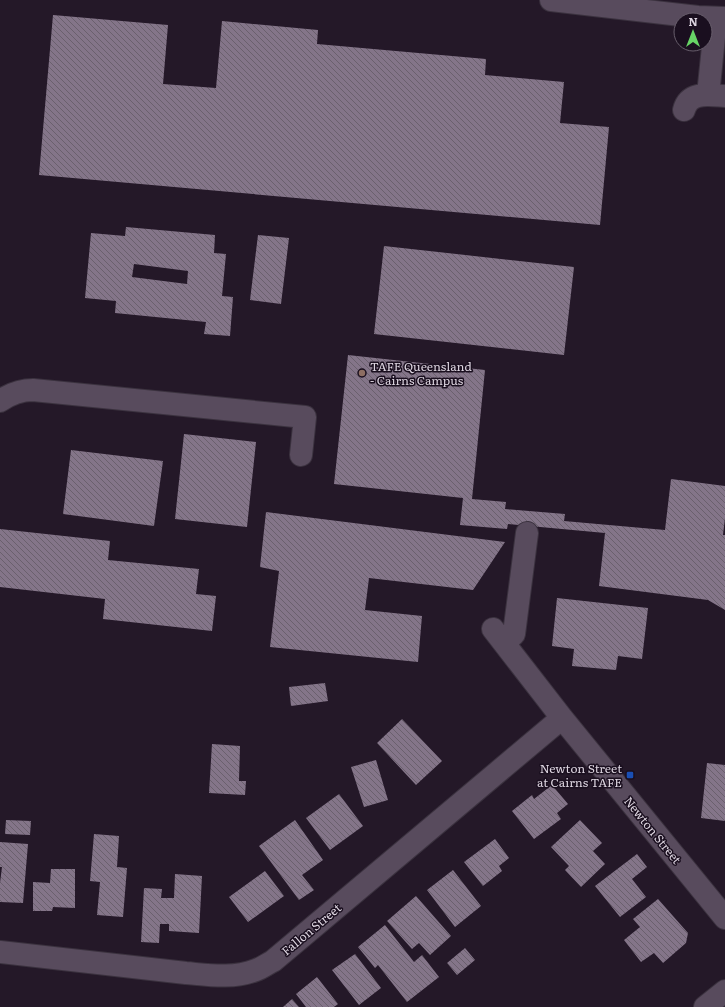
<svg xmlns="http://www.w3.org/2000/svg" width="725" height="1007" font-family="Literata,serif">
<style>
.building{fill:url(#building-back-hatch);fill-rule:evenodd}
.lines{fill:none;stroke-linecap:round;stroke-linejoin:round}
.minor-casing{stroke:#3b323f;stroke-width:24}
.minor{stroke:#584b5d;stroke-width:22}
.education-dot{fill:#8d6e63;stroke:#1a0f1f;stroke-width:1.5}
.transit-dot{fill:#1a4fb4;stroke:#1a0f1f;stroke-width:1.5}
.labels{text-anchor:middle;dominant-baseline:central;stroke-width:3;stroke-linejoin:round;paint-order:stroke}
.poi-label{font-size:12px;fill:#ddd5e0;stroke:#1a0f1f;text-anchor:start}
.street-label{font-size:12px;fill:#ddd5e0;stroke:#1a0f1f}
</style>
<defs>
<pattern id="building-back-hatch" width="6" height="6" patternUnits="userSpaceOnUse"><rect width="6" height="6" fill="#847589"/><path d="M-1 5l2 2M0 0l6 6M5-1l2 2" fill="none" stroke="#6a606d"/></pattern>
</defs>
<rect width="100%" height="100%" fill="#241828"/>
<path class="building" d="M 53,15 L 168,25 L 163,84 L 216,88 L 222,21 L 318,30 L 317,44 L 486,59 L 485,75 L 564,82 L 560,123 L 609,127 L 600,225 L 39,175 Z
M 126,227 L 215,235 L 214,253 L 226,254 L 222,296 L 233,297 L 230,336 L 204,334 L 206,322 L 115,313 L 116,301 L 85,298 L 91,233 L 125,236 ZM 134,264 L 188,271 L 187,284 L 132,277 Z
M 258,235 L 289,238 L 281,304 L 250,300 Z
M 384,246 L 574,267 L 564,355 L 374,334 Z
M 348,355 L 485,370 L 472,499 L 506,502 L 505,509 L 565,514 L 564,521 L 665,530 L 671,479 L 725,486 L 725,518 L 723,535 L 725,535 L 725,610 L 708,600 L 599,586 L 605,533 L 508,524 L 507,529 L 460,525 L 463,498 L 334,484 Z
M 184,434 L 256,442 L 247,527 L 175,519 Z
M 71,450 L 163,461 L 154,526 L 63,514 Z
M 266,512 L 505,542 L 473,590 L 369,578 L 365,610 L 422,616 L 418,662 L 270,647 L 279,571 L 260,567 Z
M 0,529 L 110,541 L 108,560 L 199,569 L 196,594 L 216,596 L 212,631 L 103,619 L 105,599 L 0,587 Z
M 557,598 L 648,608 L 642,659 L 618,656 L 616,670 L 572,666 L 574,649 L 552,646 Z
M 325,683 L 328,701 L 291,706 L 289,687 Z
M 402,719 L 442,761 L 416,785 L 377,743 Z
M 212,744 L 240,746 L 239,781 L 246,781 L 245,795 L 209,793 Z
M 376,760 L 388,800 L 364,807 L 351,767 Z
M 707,763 L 725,765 L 725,821 L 701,818 Z
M 552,785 L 568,804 L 557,813 L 561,819 L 534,839 L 512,811 L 532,795 L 534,799 Z
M 339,794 L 363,826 L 330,850 L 306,818 Z
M 6,820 L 31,821 L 30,835 L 5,834 Z
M 295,820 L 323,860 L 302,875 L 314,890 L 299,900 L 259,846 Z
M 580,820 L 602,843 L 593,851 L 605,864 L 581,887 L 565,870 L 569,866 L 551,847 Z
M 94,834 L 119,836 L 117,867 L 127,868 L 123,917 L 97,915 L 100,882 L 90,881 Z
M 495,839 L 509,858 L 499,866 L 502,871 L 483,886 L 464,862 Z
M 0,842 L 28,844 L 23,903 L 0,902 L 0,883 L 2,867 L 0,867 Z
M 637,854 L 647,867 L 632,879 L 646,897 L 620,917 L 595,886 Z
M 51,869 L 75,869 L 75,908 L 53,907 L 52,911 L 33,911 L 33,882 L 50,883 Z
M 453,870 L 481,906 L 455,927 L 427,890 Z
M 265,871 L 284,896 L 248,922 L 229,897 Z
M 175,874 L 202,876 L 199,933 L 169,931 L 169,924 L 160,924 L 159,943 L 141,942 L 144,888 L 162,889 L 161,898 L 174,898 Z
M 416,896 L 451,936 L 430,955 L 419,943 L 412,949 L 387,921 Z
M 658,899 L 688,933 L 686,943 L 663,963 L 654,953 L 641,962 L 624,940 L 640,927 L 633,919 Z
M 385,925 L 414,962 L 422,955 L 439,977 L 407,1002 L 378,965 L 375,968 L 358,947 Z
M 465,948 L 475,960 L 457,975 L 447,963 Z
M 355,954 L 381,988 L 359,1005 L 332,970 Z
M 317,977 L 338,1004 L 334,1007 L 306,1007 L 296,994 Z
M 292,999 L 299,1007 L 283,1007 Z"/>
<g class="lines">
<g class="minor-casing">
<path id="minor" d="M 551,0 L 698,17 L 725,18
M 708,95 L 716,18
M 684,110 C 689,91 709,95 725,96
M 0,401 C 10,394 20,390 33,390 L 305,417 L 301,455
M 493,629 L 562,718 L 725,918
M 504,643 L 514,634 L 527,533
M 0,952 L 186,973 C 209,975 233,979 256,970 C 262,968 267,964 273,961 L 562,718
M 705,1007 L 725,991"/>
</g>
<use href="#minor" class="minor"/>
</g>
<circle class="education-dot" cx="362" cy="373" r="4"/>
<rect class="transit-dot" x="626" y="771" width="8" height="8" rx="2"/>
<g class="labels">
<g class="poi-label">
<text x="370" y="366">TAFE Queensland<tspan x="370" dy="14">- Cairns Campus</tspan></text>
<text x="622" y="768" text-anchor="end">Newton Street<tspan x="622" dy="14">at Cairns TAFE</tspan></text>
</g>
<g class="street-label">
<text transform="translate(653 830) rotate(51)">Newton Street</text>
<text transform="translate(311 929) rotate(-40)">Fallon Street</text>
</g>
</g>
<g transform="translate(693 32)"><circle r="19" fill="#1a0f1f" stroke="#685e6c"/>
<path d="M0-3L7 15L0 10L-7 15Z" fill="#67d466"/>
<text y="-6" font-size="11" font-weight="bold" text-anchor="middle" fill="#ddd5e0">N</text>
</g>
</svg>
